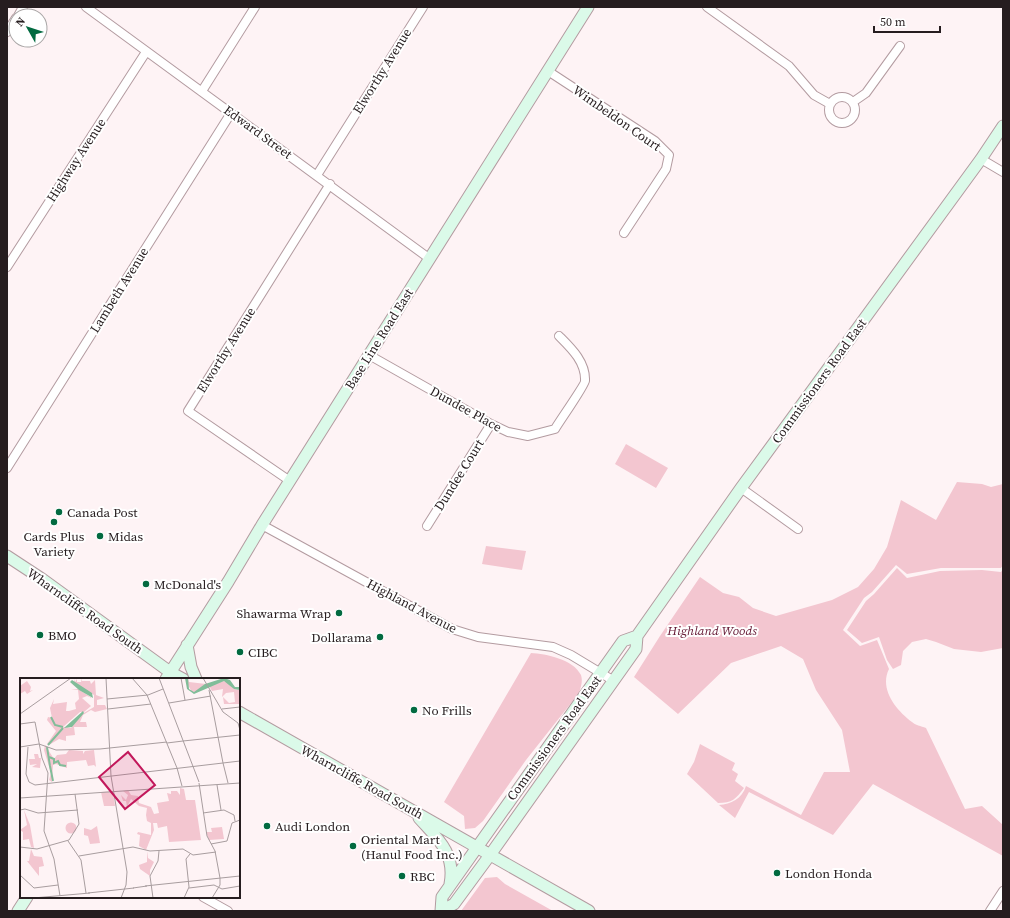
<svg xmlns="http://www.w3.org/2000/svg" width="1010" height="918" font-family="'Source Serif 4',serif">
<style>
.green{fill:#f3c6d0}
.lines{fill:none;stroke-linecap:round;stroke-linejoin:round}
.street-casing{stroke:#b39ba0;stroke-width:10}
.secondary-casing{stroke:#b39ba0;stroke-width:13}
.street{stroke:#fff;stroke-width:8}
.secondary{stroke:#dbfae9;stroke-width:11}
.poi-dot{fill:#026a40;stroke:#fff;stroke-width:1.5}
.labels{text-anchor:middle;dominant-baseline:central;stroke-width:4;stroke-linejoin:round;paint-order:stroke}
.street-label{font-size:13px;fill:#261d1f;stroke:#fff}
.poi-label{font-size:13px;fill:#261d1f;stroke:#fff;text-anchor:start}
.park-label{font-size:13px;font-style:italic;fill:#641733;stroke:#fff}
.inset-river{fill:none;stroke:#81bd99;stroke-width:2}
.inset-road{fill:none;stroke:#a89d9f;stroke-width:1}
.view{fill:#c2185b;fill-opacity:0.15;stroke:#c2185b;stroke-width:2}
.inset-edge{fill:none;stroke:#261d1f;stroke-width:2}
</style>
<rect width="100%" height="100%" fill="#fef3f5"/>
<path class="green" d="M 626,444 L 668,468 L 656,488 L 615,464 Z
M 957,482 L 982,484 L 991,487 L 1003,484 L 1003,565 L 1001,568 L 941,568 L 907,574 L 896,565 L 872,592 L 864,598 L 843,630 L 860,646 L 877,640 L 889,669 C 879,689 896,710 912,722 C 915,725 921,726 926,728 L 965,809 L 982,806 L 1003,825 L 1003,856 L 873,784 L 833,835 L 749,792 L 735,818 L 719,805 C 731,804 742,799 746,786 L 801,815 L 824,772 L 850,772 L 842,730 L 816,690 L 803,659 L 781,646 L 731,663 L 678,714 L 634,677 L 660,636 L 700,577 L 723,593 L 739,597 L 753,608 L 776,616 L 832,600 L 858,587 L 874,569 L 887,547 L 901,500 L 936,520 Z
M 486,546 L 526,551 L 522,570 L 482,564 Z
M 897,568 L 907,578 L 940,571 L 982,570 L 1001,572 L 1003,569 L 1003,648 L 981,652 L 954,649 L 936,642 L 926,639 L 912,642 L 903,651 L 901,665 L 893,669 L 887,660 L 879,637 L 862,643 L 847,630 L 866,601 L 874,594 Z
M 531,653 C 546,654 573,659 581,675 C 583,681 581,687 579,693 L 526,760 L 483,821 L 475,828 L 465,829 L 464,816 L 444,802 Z
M 700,744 L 735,763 L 732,770 L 738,774 L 735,781 L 744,788 C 736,799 732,803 718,803 L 687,774 L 694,762 Z
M 497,877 L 505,884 L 553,911 L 461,911 L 485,878 Z"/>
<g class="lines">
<g class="street-casing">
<path id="street" d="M 86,7 L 430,259
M 707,7 L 789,66 L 814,95 L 830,104
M 18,16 L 23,7
M 7,32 L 16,18
M 548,71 L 655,141 L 669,155 L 666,169 L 624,233
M 202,91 L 255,7
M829 110a13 13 0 1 1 26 0a13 13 0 1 1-26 0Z
M 853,102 L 866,93 L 900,46
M 981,159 L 1003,172
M 317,175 L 423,7
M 7,267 L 146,52
M 369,355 L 491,424 L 508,432 L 528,436 L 555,429 C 559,422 585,385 585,381 C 586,362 571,348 559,336
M 7,468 L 231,113
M 290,481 L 188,411 L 330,184
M 741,488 L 798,529
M 262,525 L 452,629 L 478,637 L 553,647 L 571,655 L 614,681
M 427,526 L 491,424
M 203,897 L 228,911
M 990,911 L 1003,891"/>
</g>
<g class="secondary-casing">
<path id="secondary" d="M 7,556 L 42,579 L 170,672 L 183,679
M 187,645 L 191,667 L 196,679
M 166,679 L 228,582 L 262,525 L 588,7
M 239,712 L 589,911
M 419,818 C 437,838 456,853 450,884
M 18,911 L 27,897
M 441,911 L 454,904 L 490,855 L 636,649 L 637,636 L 741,488 L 981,159 L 1003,126
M 441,911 L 442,897 L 623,641 L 637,636"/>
</g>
<use href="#street" class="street"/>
<use href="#secondary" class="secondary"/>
</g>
<g class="poi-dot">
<circle cx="59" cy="512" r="4"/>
<circle cx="54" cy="522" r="4"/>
<circle cx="100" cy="536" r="4"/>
<circle cx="146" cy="584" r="4"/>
<circle cx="339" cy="613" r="4"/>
<circle cx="40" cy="635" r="4"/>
<circle cx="380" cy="637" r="4"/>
<circle cx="240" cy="652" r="4"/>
<circle cx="414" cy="710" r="4"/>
<circle cx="267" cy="826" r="4"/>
<circle cx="353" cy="846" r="4"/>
<circle cx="777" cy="873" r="4"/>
<circle cx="402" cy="876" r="4"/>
</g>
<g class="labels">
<g class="street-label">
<text transform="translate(382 71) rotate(-58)">Elworthy Avenue</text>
<text transform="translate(617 118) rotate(35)">Wimbeldon Court</text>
<text transform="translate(258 132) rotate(36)">Edward Street</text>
<text transform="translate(76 160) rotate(-57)">Highway Avenue</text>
<text transform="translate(119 290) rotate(-58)">Lambeth Avenue</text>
<text transform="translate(379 339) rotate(-58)">Base Line Road East</text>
<text transform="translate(226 350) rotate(-58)">Elworthy Avenue</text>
<text transform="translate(819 381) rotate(-54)">Commissioners Road East</text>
<text transform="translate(466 409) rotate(29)">Dundee Place</text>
<text transform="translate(459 475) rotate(-58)">Dundee Court</text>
<text transform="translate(412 606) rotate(28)">Highland Avenue</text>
<text transform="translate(85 611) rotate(35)">Wharncliffe Road South</text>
<text transform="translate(554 738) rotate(-54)">Commissioners Road East</text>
<text transform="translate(362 782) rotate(29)">Wharncliffe Road South</text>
</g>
<g class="poi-label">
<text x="67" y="512">Canada Post</text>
<text x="54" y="536" text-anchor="middle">Cards Plus<tspan x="54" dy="15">Variety</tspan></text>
<text x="108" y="536">Midas</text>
<text x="154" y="584">McDonald's</text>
<text x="331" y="613" text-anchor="end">Shawarma Wrap</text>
<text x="48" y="635">BMO</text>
<text x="372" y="637" text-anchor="end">Dollarama</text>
<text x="248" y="652">CIBC</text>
<text x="422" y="710">No Frills</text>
<text x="275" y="826">Audi London</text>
<text x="361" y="839">Oriental Mart<tspan x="361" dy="15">(Hanul Food Inc.)</tspan></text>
<text x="785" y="873">London Honda</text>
<text x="410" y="876">RBC</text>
</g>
<g class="park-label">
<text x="712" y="630">Highland Woods</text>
</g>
</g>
<g transform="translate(20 678)">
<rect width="220" height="220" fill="#fef3f5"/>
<path d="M 62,0 L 62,3 L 70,3 L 71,6 L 75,2 L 76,17 L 84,20 L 77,22 L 77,27 L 85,27 L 87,31 L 75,34 L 71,32 L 63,37 L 60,44 L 66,44 L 67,49 L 54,49 L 55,57 L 46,58 L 46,63 L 39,61 L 29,67 L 27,66 L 36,53 L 27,42 L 28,39 L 32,40 L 30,30 L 34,21 L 33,26 L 47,24 L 46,33 L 49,33 L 56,31 L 55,25 L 59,21 L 58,12 L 51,12 L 58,11 L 72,20 L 67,18 L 62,20 L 71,28 L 64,34 L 60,34 L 43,49 L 51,50 L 62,36 L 74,29 L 74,17 L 54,4 L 54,1 L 55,4 L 57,1 L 57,4 L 61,4 ZM 168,0 L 169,4 L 186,6 L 176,14 L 172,14 L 168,7 ZM 7,3 L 11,9 L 10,13 L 13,12 L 7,16 L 5,13 L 0,16 L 0,8 ZM 203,3 L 209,4 L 214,11 L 220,12 L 220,26 L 204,26 L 203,19 L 209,25 L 215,24 L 214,14 L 206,15 L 202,19 L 203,11 L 192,13 L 189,8 ZM 25,67 L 34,81 L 37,77 L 46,76 L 49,72 L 63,73 L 63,76 L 65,73 L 74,72 L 76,89 L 74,87 L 68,88 L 66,82 L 47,84 L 47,90 L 36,86 L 33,87 L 32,104 L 29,102 L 31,95 L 24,72 ZM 14,76 L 18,76 L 19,80 L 21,80 L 20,90 L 12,89 L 17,86 L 10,87 L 9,81 L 15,81 ZM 160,110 L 164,111 L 166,122 L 175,122 L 181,162 L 149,164 L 147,148 L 138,150 L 137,145 L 133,145 L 134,152 L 126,172 L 119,168 L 120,157 L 117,156 L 118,154 L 131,157 L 131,145 L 127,143 L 126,137 L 127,130 L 119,128 L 111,121 L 107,129 L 106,123 L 103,123 L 101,117 L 106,122 L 108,117 L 103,113 L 108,112 L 111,117 L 118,118 L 119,125 L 131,129 L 134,136 L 139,135 L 137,125 L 149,123 L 147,115 L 151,116 L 151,113 L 157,113 L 160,117 ZM 93,113 L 95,128 L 84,128 L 81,114 ZM 4,132 L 10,147 L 14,170 L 11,169 L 9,161 L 3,162 L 3,154 L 0,152 L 7,147 ZM45.5 150a5.5 5.5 0 1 1 11 0a5.5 5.5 0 1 1-11 0ZM 77,148 L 80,165 L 70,166 L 68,158 L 64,157 L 64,150 L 71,152 ZM 202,149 L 204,161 L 189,162 L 186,154 L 192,154 L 191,150 ZM 11,171 L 14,178 L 22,179 L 24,188 L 19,189 L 19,198 L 7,183 L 9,183 ZM 127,173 L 128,180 L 134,184 L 130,192 L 130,198 L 120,191 L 119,187 L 127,184 Z" fill="#f3c6d0"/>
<path d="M 165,0 L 168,0 L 169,11 L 174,14 L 185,6 L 204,0 L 210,2 L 215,9 L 220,9 L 220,12 L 214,11 L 204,3 L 174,16 L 167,11 ZM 52,2 L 72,15 L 73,20 L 59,12 L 50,4 ZM 63,33 L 64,35 L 52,49 L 44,50 Z" fill="#81bd99"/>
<path class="inset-river" d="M 31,39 L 35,47 L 43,49M 28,67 L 43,50M 27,69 L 30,88M 29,79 L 34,81 L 34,85 L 38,83 L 40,87 L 46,88M 30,88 L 33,103"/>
<path class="inset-road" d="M 86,0 L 91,98 L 107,194 L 106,207 L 101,220M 112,0 L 127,17 L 157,90 L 162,108M 139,0 L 179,104M 161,0 L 165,22M 183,0 L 203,34 L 218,45 L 220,52M 189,12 L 203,85M 87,21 L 128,17 L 143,11M 149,25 L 191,18M 88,31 L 131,26M 202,31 L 220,29M 0,36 L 51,0M 0,46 L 15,44 L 22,80 L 28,95 L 24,153 L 34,181 L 40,218M 163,63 L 220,57M 147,65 L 163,63M 0,69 L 19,66 L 36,72 L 80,71 L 147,64M 8,69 L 6,96 L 9,104 L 15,107 L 220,83M 203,85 L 208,105M 179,105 L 187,158 L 195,173 L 200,200 L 200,207 L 192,220M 197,107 L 201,132M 0,120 L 220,105M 0,132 L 5,131 L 18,135 L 58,132M 183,135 L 204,132 L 214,137 L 215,143M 48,163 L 61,182 L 66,215M 191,166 L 207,163 L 212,145 L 220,142M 0,169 L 17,171 L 49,162 L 59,146 L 55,116M 59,178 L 113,169 L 130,173 L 163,171 L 173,177 L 196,174M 0,197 L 14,210 L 38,207M 125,208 L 220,198M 113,210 L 127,208M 169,210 L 194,207 L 202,211 L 220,208M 68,215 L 114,210M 13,220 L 70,215M 133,220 L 130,198 L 138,183 L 139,173M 164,220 L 169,209 L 166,181 L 170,176"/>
<path class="view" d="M 108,74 L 135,107 L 105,131 L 79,99 Z"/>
<rect width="220" height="220" class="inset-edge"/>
</g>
<rect width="1010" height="918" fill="none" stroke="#261d1f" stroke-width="16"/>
<g transform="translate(28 28) rotate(309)"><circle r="19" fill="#ffffff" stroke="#a8a5a5"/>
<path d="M0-3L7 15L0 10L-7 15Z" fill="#026a40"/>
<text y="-6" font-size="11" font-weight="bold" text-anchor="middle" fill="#261d1f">N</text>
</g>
<path d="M874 26v6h66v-6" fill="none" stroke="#261d1f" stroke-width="2"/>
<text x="880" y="26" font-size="12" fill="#261d1f" stroke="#ffffff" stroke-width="3" paint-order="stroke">50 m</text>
</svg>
